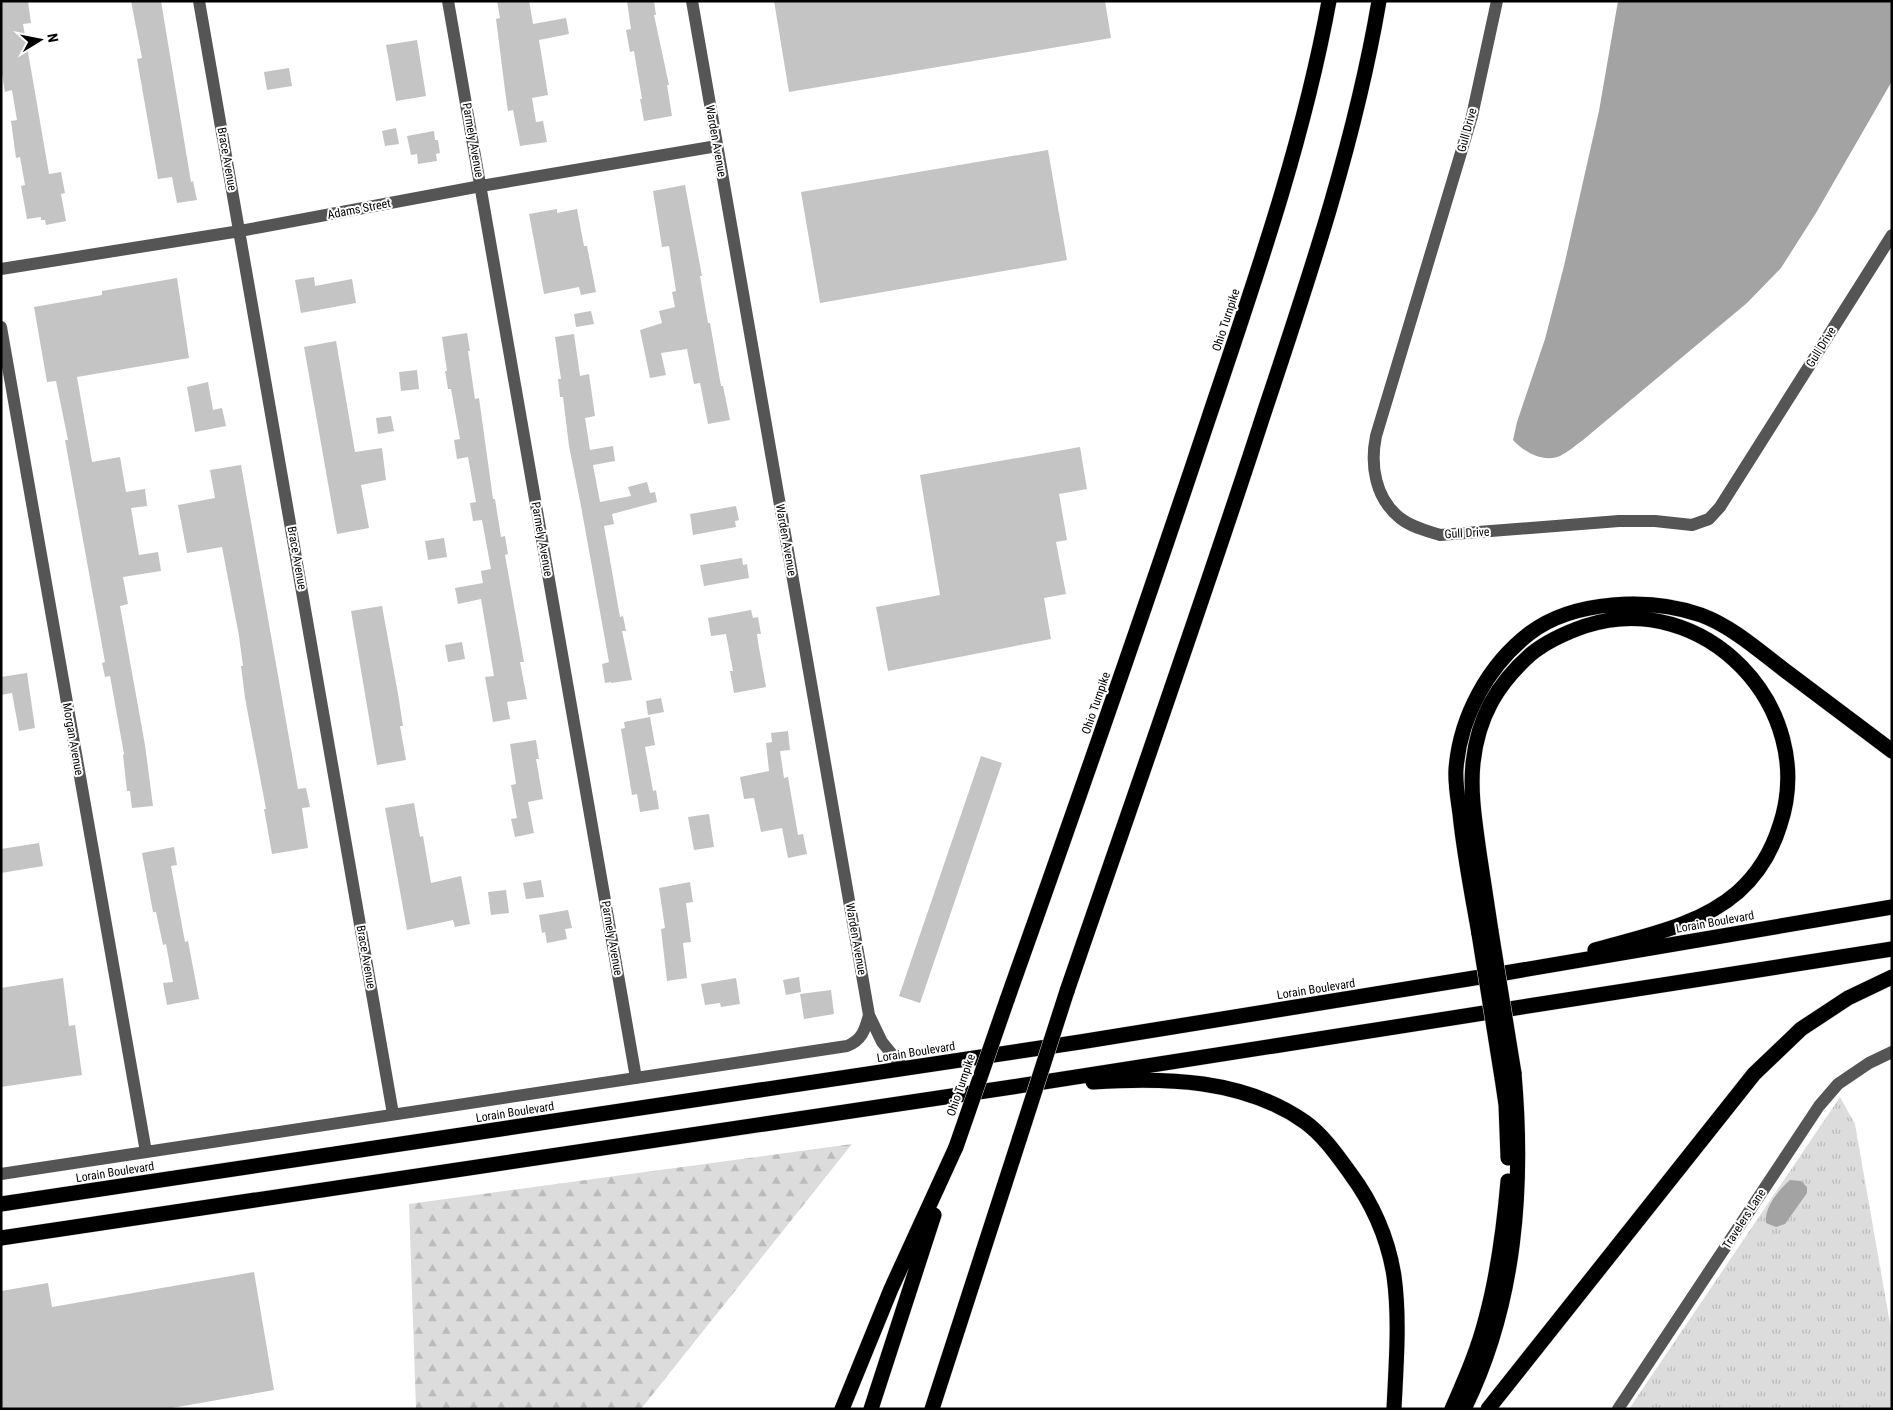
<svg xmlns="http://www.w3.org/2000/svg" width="1893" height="1410" font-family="'Roboto Condensed',sans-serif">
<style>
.grass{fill:url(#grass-tufts)}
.forest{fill:url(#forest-firs)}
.water{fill:#a3a3a3}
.building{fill:#c4c4c4}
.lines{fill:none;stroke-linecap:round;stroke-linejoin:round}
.highway-casing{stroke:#dbdbdb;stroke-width:16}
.minor{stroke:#555;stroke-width:12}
.highway{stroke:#000;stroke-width:15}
.highway-bridge-casing{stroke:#dbdbdb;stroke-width:16;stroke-linecap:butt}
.highway-bridge{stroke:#000;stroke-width:15}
.labels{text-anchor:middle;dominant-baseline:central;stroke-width:4;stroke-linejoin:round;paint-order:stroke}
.street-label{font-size:12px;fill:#000;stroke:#fff}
</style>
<defs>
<pattern id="grass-tufts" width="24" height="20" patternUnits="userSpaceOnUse" patternTransform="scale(1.25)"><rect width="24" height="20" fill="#dcdcdc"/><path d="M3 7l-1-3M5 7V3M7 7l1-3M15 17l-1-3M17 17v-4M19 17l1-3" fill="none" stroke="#bbb"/></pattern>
<pattern id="forest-firs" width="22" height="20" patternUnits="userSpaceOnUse" patternTransform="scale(1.25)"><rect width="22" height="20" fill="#dcdcdc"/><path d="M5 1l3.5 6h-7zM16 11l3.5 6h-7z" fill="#bbb"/></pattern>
</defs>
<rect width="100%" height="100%" fill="#fff"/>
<path class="grass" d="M 1840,1097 L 1855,1124 L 1892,1335 L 1892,1409 L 1629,1409 Z"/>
<path class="forest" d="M 852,1144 L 641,1409 L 416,1409 L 409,1204 Z"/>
<path class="water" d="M 1618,1 L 1892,1 L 1892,81 L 1816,213 L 1781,268 L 1747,303 L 1583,440 C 1576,445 1568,452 1560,456 C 1543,463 1524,452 1513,440 L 1517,422 L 1545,339 L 1564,266 L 1599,111 Z
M 1790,1180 L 1801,1181 L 1807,1187 L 1807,1193 L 1785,1224 L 1776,1227 L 1766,1223 C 1764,1207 1779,1190 1790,1180 Z"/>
<path class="building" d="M 1,1 L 28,1 L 31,23 L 23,24 L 32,75 L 49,174 L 61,172 L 65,193 L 61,194 L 66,221 L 46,225 L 45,220 L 41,220 L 41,217 L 27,219 L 21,186 L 25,185 L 20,157 L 16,158 L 11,121 L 17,120 L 12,90 L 5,92 L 1,68 Z
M 131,1 L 161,1 L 191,182 L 193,181 L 197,200 L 177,203 L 172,177 L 158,179 L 137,59 L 142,58 Z
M 497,1 L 529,1 L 533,24 L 566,18 L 569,34 L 539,40 L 548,95 L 532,98 L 536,122 L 543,121 L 547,142 L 520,146 L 513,110 L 508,111 L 506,98 L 496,19 L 500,18 Z
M 627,1 L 654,1 L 656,15 L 654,15 L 669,85 L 667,85 L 672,116 L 644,121 L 640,99 L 642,99 L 634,51 L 630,52 L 626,30 L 631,29 Z
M 774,1 L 1105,1 L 1111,38 L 789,92 Z
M 417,40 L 426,96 L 396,101 L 386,45 Z
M 289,68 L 292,86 L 267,90 L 264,72 Z
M 396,128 L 399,144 L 385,146 L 382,131 Z
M 434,131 L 435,140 L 438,140 L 440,153 L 436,154 L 437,161 L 418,164 L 417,154 L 411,155 L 407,136 Z
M 1048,150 L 1067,260 L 820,303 L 801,192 Z
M 685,185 L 702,276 L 700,276 L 708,323 L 710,323 L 721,386 L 723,386 L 730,420 L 708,424 L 700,383 L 694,384 L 687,349 L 661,353 L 666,375 L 650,378 L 640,330 L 662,323 L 659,311 L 675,307 L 672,292 L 676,291 L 669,246 L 662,247 L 653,191 Z
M 557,209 L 557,213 L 577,209 L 584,246 L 587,246 L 596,292 L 581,295 L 579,287 L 544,294 L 529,214 Z
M 314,277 L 315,286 L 352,279 L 356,303 L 301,313 L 295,280 Z
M 177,278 L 189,358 L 77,377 L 92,462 L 120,457 L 126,492 L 145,489 L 147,506 L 131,508 L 139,555 L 158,552 L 161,571 L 123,577 L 128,604 L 120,606 L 145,745 L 153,806 L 132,808 L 130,791 L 127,791 L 123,755 L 124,754 L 110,676 L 105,677 L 102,663 L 105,662 L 65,440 L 68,440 L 56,381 L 47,382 L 34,307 L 102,295 L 102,291 Z
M 591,311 L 594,324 L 576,327 L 574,314 Z
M 467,333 L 470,351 L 468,351 L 475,399 L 479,398 L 493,499 L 495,499 L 501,537 L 505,536 L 508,554 L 505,555 L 524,662 L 520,662 L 527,699 L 507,702 L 510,719 L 493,722 L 485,677 L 494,676 L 481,599 L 458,604 L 455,588 L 483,583 L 481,571 L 491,569 L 482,520 L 473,521 L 470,503 L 476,502 L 468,457 L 457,459 L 454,440 L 460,439 L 451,389 L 448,389 L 445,371 L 447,371 L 442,337 Z
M 574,334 L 580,376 L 589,374 L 595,416 L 585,418 L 590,450 L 613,446 L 615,461 L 593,465 L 600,502 L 631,496 L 628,487 L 647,482 L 650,493 L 655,492 L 657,502 L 612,514 L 614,524 L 604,526 L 620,617 L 623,616 L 626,631 L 622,631 L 632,680 L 611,683 L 611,682 L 605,683 L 602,664 L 609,662 L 581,506 L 569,446 L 563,397 L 560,397 L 558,379 L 561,379 L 555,337 Z
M 336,341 L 355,452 L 382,448 L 386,480 L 361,485 L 369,528 L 337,534 L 304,347 Z
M 417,370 L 419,389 L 401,391 L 399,372 Z
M 208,382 L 213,410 L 222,408 L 226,426 L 195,432 L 187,387 Z
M 391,416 L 394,431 L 378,434 L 376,418 Z
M 1080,447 L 1087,489 L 1059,494 L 1067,540 L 1056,542 L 1066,594 L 1044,598 L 1051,639 L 888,671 L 876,607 L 940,595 L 920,475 Z
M 241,465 L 298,789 L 306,788 L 310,807 L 302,808 L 308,848 L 272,854 L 264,809 L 266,809 L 245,698 L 241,666 L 243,666 L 239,636 L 222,547 L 187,553 L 178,505 L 215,498 L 210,470 Z
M 736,506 L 739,520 L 735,521 L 736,527 L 693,535 L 690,514 Z
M 444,538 L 447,557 L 428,560 L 425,541 Z
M 742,558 L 743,565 L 747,564 L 749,578 L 704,586 L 700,565 Z
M 382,606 L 398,694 L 403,726 L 400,726 L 406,760 L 377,765 L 351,611 Z
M 751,610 L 753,618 L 758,617 L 761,634 L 757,634 L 758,642 L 766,687 L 734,693 L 730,671 L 733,671 L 726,634 L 711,636 L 708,618 Z
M 462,642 L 465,659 L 448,662 L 445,645 Z
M 27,673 L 35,728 L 19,731 L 12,693 L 1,695 L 1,677 Z
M 661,698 L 664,712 L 648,715 L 646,701 Z
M 650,717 L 655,745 L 645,747 L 653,791 L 656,790 L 659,809 L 640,812 L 637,794 L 632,795 L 621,729 L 625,728 L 624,722 Z
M 788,731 L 790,750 L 780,751 L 784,778 L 788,777 L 798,835 L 803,834 L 807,854 L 788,858 L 782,828 L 761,832 L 754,798 L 744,799 L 740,777 L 769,771 L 766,743 L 772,742 L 771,733 Z
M 536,740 L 539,759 L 536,759 L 543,799 L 528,802 L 534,833 L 515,837 L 511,819 L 517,818 L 511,785 L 516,784 L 510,744 Z
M 981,756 L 1002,763 L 920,1003 L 899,996 Z
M 414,803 L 420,837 L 423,836 L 431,883 L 461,876 L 470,924 L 455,927 L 453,920 L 407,930 L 385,808 Z
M 709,814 L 714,847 L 694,850 L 688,817 Z
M 39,843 L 43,866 L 1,873 L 1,849 Z
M 174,847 L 177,865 L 171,866 L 185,942 L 188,941 L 199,999 L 167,1005 L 163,983 L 173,982 L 166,944 L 163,945 L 156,912 L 153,912 L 142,853 Z
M 541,880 L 544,897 L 526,899 L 523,883 Z
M 690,882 L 693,902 L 686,903 L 691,942 L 683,943 L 687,978 L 667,981 L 661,929 L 665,928 L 659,888 Z
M 506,890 L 509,913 L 491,915 L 488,892 Z
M 568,910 L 572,928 L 565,929 L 567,939 L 547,943 L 545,932 L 542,933 L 539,915 Z
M 799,977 L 801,992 L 786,995 L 783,980 Z
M 63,978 L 69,1026 L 75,1025 L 82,1075 L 1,1087 L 1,988 Z
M 736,978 L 740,1004 L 721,1007 L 720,1003 L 705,1005 L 701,984 Z
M 831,990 L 834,1014 L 804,1019 L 800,994 Z
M 254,1272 L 274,1390 L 166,1409 L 1,1409 L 1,1291 L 48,1283 L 52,1307 Z"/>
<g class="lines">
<g class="highway-casing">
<path id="highway" d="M 1491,931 C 1487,905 1483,878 1479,852 C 1475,822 1470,793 1473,763 C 1478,717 1497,684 1531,654 C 1547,641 1565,633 1585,626 C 1704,587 1819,708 1780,825 C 1772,851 1758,874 1738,892 C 1699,926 1644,936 1595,950
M 1479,934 C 1472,894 1464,854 1460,814 C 1458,799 1455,784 1456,769 C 1460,717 1488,665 1530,633 C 1574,600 1650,597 1701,615 C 1731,626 1757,649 1783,669 C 1819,696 1855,723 1892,751
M 1067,991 C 1133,799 1201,607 1264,413 C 1309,278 1355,142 1379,1
M 1007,1000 C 1076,806 1144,612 1209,417 C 1255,280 1303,143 1329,1
M 1502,1078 L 1506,1105 L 1508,1158
M 1093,1082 C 1165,1077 1244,1079 1305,1122 C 1323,1135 1337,1155 1350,1173 C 1373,1204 1388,1238 1394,1276 C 1400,1320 1396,1365 1394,1409
M 1,1204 L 1080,1042 L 1505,973 L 1892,907
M 1,1238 L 1012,1087 L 1892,949
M 842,1409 L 891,1289 L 956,1147
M 871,1409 L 934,1215
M 932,1409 L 1020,1137
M 1452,1409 C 1465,1379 1478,1350 1486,1318 C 1498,1274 1504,1227 1508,1181
M 1464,1409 C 1516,1304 1524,1187 1514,1073
M 1488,1409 L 1754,1074 L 1801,1029 L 1848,998 L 1892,977"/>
</g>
<path class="minor" d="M 199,1 L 393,1114
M 448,1 L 636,1078
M 692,1 L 869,1015 L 882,1042 L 904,1069
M 1497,1 L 1472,116 L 1376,436 C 1370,465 1375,498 1400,518 C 1411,527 1427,531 1440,535 L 1619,521 L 1655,521 L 1692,525 L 1709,519 L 1720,507 L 1892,235
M 1,269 L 240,231 L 481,186 L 717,146
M 1,327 L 146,1152
M 1,1174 L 847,1046 C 862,1040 865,1030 869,1015
M 1618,1409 L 1819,1106 L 1838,1084 L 1869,1063 L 1892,1052"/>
<use href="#highway" class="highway"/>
<g class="highway-bridge-casing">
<path id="highway-bridge" d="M 1491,931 L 1514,1073
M 1479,934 L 1502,1078
M 1020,1137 L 1067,991
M 956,1147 L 1007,1000"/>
</g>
<use href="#highway-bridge" class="highway-bridge"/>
</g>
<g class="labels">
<g class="street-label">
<text transform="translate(1467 130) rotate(-75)">Gull Drive</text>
<text transform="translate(473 140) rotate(80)">Parmely Avenue</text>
<text transform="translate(716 141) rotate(80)">Warden Avenue</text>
<text transform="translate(227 159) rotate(80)">Brace Avenue</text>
<text transform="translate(359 209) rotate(-11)">Adams Street</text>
<text transform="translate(1226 320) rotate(-72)">Ohio Turnpike</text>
<text transform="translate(1821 347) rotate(-58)">Gull Drive</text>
<text transform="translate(1467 533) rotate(-3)">Gull Drive</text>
<text transform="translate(542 539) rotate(80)">Parmely Avenue</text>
<text transform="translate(786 540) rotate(80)">Warden Avenue</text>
<text transform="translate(297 558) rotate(80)">Brace Avenue</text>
<text transform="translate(1096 703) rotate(-71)">Ohio Turnpike</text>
<text transform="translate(73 739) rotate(80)">Morgan Avenue</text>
<text transform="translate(1715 922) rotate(-10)">Lorain Boulevard</text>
<text transform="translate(612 938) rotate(80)">Parmely Avenue</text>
<text transform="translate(856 939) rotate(80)">Warden Avenue</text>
<text transform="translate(366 957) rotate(80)">Brace Avenue</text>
<text transform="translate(1316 989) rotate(-9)">Lorain Boulevard</text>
<text transform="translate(916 1052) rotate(-9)">Lorain Boulevard</text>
<text transform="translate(961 1085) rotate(-71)">Ohio Turnpike</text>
<text transform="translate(515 1112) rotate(-9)">Lorain Boulevard</text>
<text transform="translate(115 1172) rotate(-9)">Lorain Boulevard</text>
<text transform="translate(1744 1219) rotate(-57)">Travelers Lane</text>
</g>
</g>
<rect width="1893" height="1410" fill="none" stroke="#000000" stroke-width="5"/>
<g transform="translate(40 40) rotate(80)" stroke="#ffffff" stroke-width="4" paint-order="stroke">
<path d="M0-4L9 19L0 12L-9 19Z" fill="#000000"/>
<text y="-8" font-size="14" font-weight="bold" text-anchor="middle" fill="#000000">N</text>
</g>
</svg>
